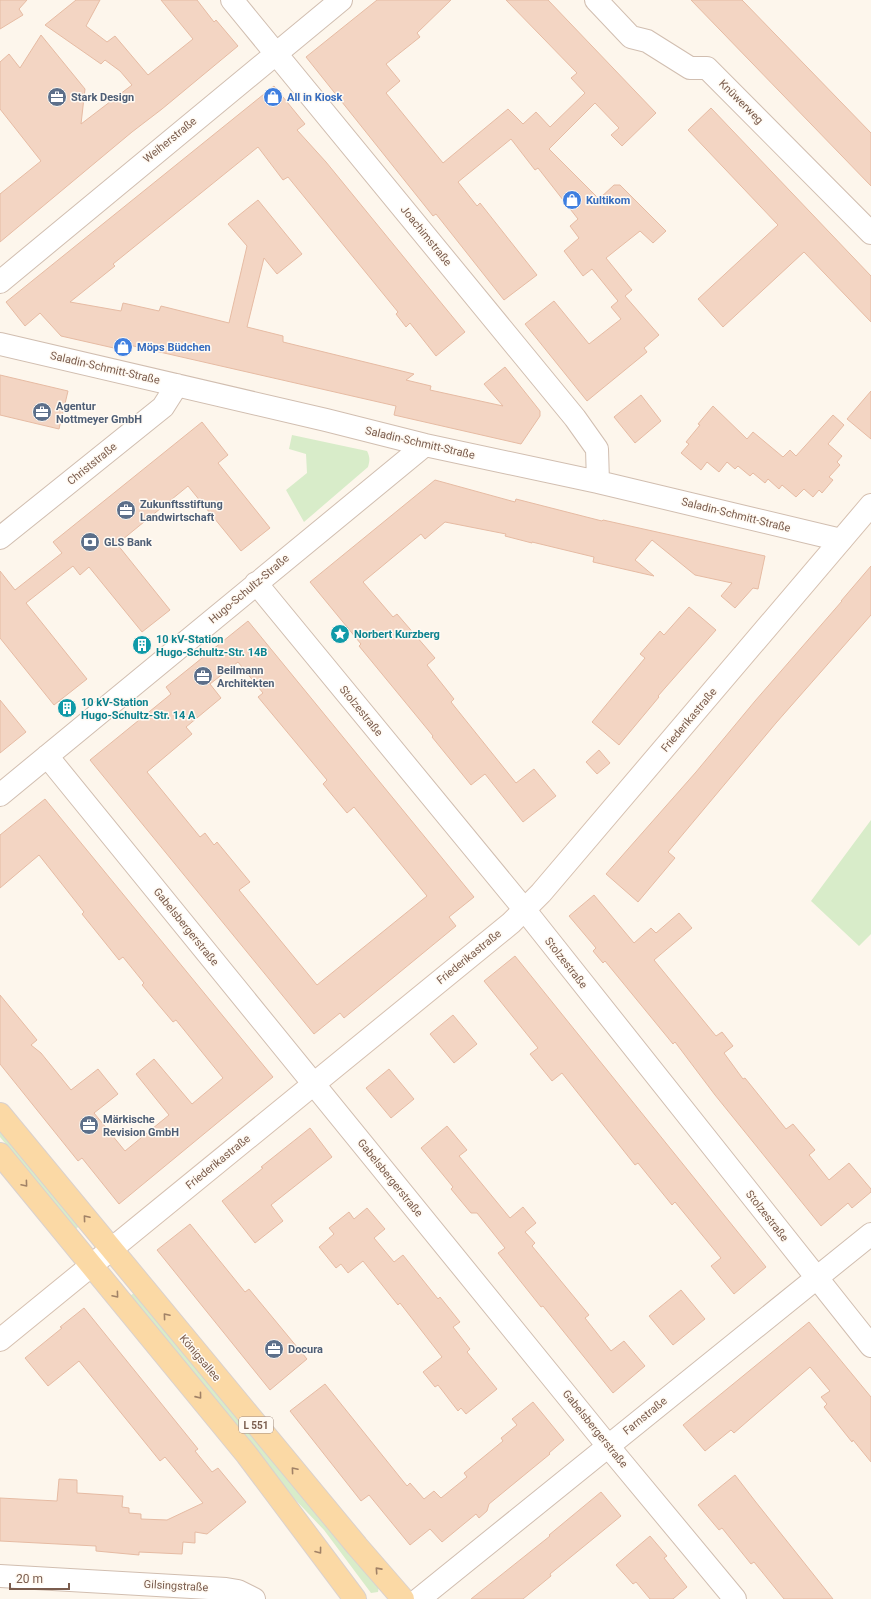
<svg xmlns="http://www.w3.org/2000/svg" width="871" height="1599" font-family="Roboto,sans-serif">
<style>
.green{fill:#d8ecc9}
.building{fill:#f3d5c3;stroke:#e6bba3;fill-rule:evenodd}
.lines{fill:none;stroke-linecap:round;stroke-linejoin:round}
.street-casing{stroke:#d1beb0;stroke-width:24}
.secondary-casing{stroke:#d6c0b0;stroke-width:24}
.primary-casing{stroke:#dad1cd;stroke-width:24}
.street{stroke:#fff;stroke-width:22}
.secondary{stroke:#fff;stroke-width:22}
.primary{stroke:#fbd9a5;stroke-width:22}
.oneway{stroke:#a18267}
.labels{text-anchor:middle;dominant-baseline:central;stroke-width:3;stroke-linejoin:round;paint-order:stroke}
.shield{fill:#fffaf3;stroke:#a28b7f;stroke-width:1}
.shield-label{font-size:10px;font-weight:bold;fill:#7a5c4d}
.service-label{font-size:11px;font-weight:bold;fill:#4e5e75;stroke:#fffaf3;text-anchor:start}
.shop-label{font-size:11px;font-weight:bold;fill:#366cbe;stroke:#fffaf3;text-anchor:start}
.street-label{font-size:11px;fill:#7a5c4d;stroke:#fffaf3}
.culture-label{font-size:11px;font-weight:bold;fill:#0d838f;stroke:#fffaf3;text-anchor:start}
</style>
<rect width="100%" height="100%" fill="#fdf6ec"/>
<path class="green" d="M 292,435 L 367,451 C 370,457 370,460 368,467 L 304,522 L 286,490 L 307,473 L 306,454 L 289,449 Z
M 871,820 L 871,934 L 859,946 L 811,901 Z
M 0,1130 L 79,1226 L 76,1229 L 0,1137 Z
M 134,1293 L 333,1534 L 379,1586 L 378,1592 L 371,1593 L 324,1530 L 288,1492 L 130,1296 Z"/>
<path class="building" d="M 0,0 L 27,0 L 19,9 L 23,15 L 0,29 Z
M 76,0 L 100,0 L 86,26 L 107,42 L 115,36 L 148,75 L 193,39 L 161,0 L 197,0 L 214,22 L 216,20 L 238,46 L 162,109 L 132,132 L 0,242 L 0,194 L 41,161 L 0,109 L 0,62 L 9,54 L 20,68 L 41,35 L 85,89 L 81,124 L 132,85 L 120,71 L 105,60 L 101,64 L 45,25 Z
M 377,0 L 451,0 L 417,33 L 420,37 L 386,64 L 400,81 L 386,93 L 443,163 L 508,109 L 523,124 L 536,112 L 550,127 L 585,93 L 571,78 L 577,73 L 506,0 L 548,0 L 656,113 L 622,146 L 611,135 L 619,128 L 595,103 L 549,149 L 599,199 L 614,185 L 620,185 L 666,231 L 653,243 L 640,231 L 606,258 L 632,290 L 625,296 L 659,335 L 644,348 L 647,352 L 587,401 L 525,324 L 554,301 L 589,344 L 621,319 L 611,307 L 618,301 L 592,269 L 583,276 L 564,251 L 579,238 L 570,226 L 578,219 L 538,168 L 535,170 L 511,139 L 458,182 L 477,206 L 480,203 L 537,275 L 504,300 L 436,214 L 433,216 L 306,57 Z
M 691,0 L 742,0 L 871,133 L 871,186 Z
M 274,86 L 305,124 L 297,130 L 326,162 L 465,332 L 436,356 L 410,323 L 406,327 L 396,314 L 398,312 L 288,177 L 283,180 L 258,147 L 113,264 L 115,266 L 70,302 L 121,311 L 123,303 L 159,311 L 161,306 L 229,323 L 247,246 L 228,224 L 258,200 L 302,254 L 277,274 L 264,258 L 247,327 L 283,336 L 283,342 L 414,374 L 406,380 L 431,386 L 430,390 L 503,406 L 484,384 L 505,367 L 540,411 L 540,416 L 521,444 L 394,415 L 396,406 L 129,345 L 127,351 L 61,336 L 40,313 L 25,326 L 6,302 Z
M 711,108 L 871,276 L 871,322 L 804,252 L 723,327 L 698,299 L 778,225 L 688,130 Z
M 0,375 L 68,391 L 59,429 L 0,415 Z
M 871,391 L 871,439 L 847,419 Z
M 641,395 L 661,421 L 635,443 L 614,417 Z
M 713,406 L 747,439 L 753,432 L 783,457 L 790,450 L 796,456 L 833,415 L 844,425 L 828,444 L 842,456 L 837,462 L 840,465 L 829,477 L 833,480 L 822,493 L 819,490 L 813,497 L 804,489 L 796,497 L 782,485 L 779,489 L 768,479 L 765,483 L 753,473 L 750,476 L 738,466 L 735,469 L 727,462 L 719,472 L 707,462 L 701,470 L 681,453 L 689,444 L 686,442 L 700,425 L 698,424 Z
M 202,422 L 228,455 L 218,463 L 270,528 L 241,551 L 188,486 L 117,544 L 170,610 L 142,632 L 89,567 L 80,575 L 73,566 L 26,603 L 87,679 L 54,705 L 0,638 L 0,571 L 15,590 L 62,553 L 53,542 Z
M 435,480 L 515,502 L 516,499 L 602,521 L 603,520 L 765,556 L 758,589 L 753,588 L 735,608 L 721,596 L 732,583 L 695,575 L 652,540 L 635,560 L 654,576 L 593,562 L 594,557 L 532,542 L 532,543 L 505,536 L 506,534 L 445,522 L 425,539 L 421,534 L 363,582 L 393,617 L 397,614 L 435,658 L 427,665 L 454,699 L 451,702 L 516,783 L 534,769 L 556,796 L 523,822 L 485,774 L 471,785 L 432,737 L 433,736 L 359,646 L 361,644 L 310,582 Z
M 871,566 L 871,615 L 776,723 L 668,852 L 675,858 L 638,902 L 606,874 L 696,772 L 755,701 L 842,601 L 841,601 Z
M 689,607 L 716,630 L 658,696 L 659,697 L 619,745 L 592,722 L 645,658 L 640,654 L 660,631 L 664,635 Z
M 248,621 L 474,897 L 449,917 L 456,926 L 344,1018 L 340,1013 L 314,1034 L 90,760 L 171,694 L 166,687 ZM 238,662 L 263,693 L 258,697 L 327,780 L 323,784 L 347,813 L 354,807 L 427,896 L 317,985 L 239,890 L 250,882 L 217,842 L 214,845 L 205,833 L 200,837 L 147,772 L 192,734 L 186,727 L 221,698 L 210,684 Z
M 0,700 L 26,732 L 0,753 Z
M 599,750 L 610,763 L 597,774 L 586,762 Z
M 45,799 L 273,1077 L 119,1204 L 82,1158 L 78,1161 L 0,1064 L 0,995 L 37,1040 L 31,1045 L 41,1053 L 71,1090 L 98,1069 L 118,1094 L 94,1113 L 125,1151 L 169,1115 L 136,1074 L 154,1059 L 192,1104 L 223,1078 L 176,1020 L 173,1022 L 157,1003 L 142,985 L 144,983 L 123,957 L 119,960 L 82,914 L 84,912 L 39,855 L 0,888 L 0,835 Z
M 594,895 L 634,943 L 651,928 L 656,933 L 679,913 L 692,928 L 654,960 L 716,1036 L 722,1032 L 733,1046 L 724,1053 L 743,1079 L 745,1078 L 786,1129 L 793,1124 L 815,1150 L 809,1155 L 829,1180 L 849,1163 L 871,1189 L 871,1192 L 852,1208 L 848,1203 L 821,1226 L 715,1095 L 675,1042 L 673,1044 L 605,961 L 603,963 L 593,951 L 596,948 L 569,916 Z
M 515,956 L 766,1267 L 734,1294 L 711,1266 L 721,1258 L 675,1202 L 672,1205 L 638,1163 L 635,1165 L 562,1073 L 552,1081 L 530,1054 L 538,1048 L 484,981 Z
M 453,1015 L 477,1044 L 454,1063 L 430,1034 Z
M 389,1069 L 414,1099 L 391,1118 L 366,1088 Z
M 447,1126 L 467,1150 L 459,1156 L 510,1218 L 523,1207 L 536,1223 L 525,1232 L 535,1243 L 532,1246 L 589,1315 L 585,1318 L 611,1351 L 624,1341 L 645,1366 L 613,1393 L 543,1306 L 541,1307 L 498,1253 L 505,1248 L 477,1213 L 471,1213 L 451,1189 L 453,1187 L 421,1148 Z
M 310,1128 L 332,1157 L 271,1205 L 283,1221 L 255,1243 L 222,1201 L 263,1168 L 261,1167 Z
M 367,1208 L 385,1229 L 374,1238 L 394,1262 L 403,1255 L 438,1299 L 440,1297 L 460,1322 L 453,1327 L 470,1349 L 467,1352 L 497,1389 L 466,1414 L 461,1408 L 458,1411 L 438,1385 L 435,1387 L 423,1372 L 442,1357 L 400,1303 L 398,1305 L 363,1261 L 348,1273 L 341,1264 L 336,1268 L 319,1247 L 334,1234 L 329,1228 L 349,1212 L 354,1219 Z
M 190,1224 L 245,1292 L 249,1289 L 307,1359 L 270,1390 L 157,1250 Z
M 681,1290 L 705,1319 L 673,1345 L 649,1316 Z
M 84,1308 L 198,1449 L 195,1451 L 212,1472 L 218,1468 L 246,1502 L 207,1534 L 195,1532 L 195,1543 L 183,1542 L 182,1554 L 139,1552 L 139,1555 L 96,1551 L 96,1546 L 0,1541 L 0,1498 L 57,1501 L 59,1479 L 77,1480 L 77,1493 L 123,1496 L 122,1507 L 129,1508 L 129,1513 L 141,1514 L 141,1519 L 167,1520 L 203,1503 L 165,1457 L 160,1461 L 79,1361 L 48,1386 L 25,1358 L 62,1328 L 60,1327 Z
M 809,1322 L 871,1397 L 871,1462 L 853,1440 L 852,1442 L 824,1407 L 827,1404 L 821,1397 L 830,1391 L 810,1367 L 734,1433 L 731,1430 L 705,1451 L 683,1425 Z
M 325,1384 L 407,1486 L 410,1483 L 424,1499 L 434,1491 L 441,1498 L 467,1477 L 464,1473 L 503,1441 L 501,1438 L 517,1425 L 512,1419 L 533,1402 L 564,1440 L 549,1453 L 550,1454 L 489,1504 L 487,1511 L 479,1518 L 476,1514 L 442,1542 L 430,1529 L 410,1545 L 369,1495 L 361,1501 L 290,1411 Z
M 735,1475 L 755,1501 L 833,1599 L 784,1599 L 754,1562 L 751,1564 L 722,1528 L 719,1530 L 698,1505 Z
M 601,1492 L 621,1516 L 550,1574 L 551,1576 L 523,1599 L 471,1599 L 550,1536 L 549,1535 Z
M 650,1536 L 667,1556 L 664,1558 L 687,1587 L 673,1599 L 650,1599 L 636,1582 L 633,1584 L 616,1565 Z"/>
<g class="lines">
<g class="street-casing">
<path id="street" d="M 232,0 L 575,418 L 597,449 L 598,482
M 596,0 L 631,37 L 647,41 L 690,68 L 707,68 L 871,233
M 0,282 L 341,0
M 0,344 L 326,420 L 425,445 L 598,482 L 841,540
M 0,538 L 163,407 L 177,385
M 256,583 L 524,909 L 871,1346
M 47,756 L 608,1446 L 735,1599
M 0,795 L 425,445
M 0,1576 L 226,1589 L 238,1591 L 254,1599
M 419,1599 L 871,1234"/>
</g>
<g class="secondary-casing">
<path id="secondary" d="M 0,1340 L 511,923 L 541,893 L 871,505"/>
</g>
<g class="primary-casing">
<path id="primary" d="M 0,1114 L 357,1546 L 403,1599
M 0,1154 L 247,1455 L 355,1599"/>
</g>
<use href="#street" class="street"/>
<use href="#secondary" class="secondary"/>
<use href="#primary" class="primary"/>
</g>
<defs><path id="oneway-chevron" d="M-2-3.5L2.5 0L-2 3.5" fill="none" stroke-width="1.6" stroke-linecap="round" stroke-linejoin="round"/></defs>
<g class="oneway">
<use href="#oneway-chevron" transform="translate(25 1184) rotate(50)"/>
<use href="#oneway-chevron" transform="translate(86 1218) rotate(-130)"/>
<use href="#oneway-chevron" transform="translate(116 1295) rotate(50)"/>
<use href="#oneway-chevron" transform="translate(166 1316) rotate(-130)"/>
<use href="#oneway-chevron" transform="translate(199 1396) rotate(51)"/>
<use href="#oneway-chevron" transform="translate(294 1470) rotate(-130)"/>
<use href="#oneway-chevron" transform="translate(319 1551) rotate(53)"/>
<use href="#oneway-chevron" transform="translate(378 1570) rotate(-132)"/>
</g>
<defs>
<g id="office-disc" transform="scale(1)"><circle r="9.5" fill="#5c6f8a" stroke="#fffaf3"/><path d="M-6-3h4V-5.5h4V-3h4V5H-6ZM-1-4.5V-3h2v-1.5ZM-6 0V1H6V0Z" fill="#fff"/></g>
<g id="shop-disc" transform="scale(1)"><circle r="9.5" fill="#3f7fe0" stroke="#fffaf3"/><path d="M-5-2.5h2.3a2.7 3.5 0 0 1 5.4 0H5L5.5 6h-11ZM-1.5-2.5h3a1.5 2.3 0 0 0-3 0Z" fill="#fff"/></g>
<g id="bank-disc" transform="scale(1)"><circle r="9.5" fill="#5c6f8a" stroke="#fffaf3"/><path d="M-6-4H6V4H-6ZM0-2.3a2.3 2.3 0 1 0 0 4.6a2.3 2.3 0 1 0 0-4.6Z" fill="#fff"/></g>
<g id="sight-disc" transform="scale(1)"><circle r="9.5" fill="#0f9aa8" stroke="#fffaf3"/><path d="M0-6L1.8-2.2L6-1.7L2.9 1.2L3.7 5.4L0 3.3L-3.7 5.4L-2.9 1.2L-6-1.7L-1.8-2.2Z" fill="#fff"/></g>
<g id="building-disc" transform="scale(1)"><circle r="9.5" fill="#0f9aa8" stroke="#fffaf3"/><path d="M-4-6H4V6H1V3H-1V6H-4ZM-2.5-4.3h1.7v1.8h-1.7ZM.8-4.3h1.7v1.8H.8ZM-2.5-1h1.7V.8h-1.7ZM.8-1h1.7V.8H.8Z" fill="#fff"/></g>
</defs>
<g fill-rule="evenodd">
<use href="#office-disc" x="57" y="97"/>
<use href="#shop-disc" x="273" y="97"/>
<use href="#shop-disc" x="572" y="200"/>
<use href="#shop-disc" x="123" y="347"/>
<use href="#office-disc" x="42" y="412"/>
<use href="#office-disc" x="126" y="510"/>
<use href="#bank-disc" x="90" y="542"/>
<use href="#sight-disc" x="340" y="634"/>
<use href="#building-disc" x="142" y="645"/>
<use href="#office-disc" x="203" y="676"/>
<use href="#building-disc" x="67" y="708"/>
<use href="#office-disc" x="89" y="1125"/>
<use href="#office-disc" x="274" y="1349"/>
</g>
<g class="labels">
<rect class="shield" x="239" y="1417" width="34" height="16" rx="3"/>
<g class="shield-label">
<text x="256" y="1425">L 551</text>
</g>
<g class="service-label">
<text x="71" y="97">Stark Design</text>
<text x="56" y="406">Agentur<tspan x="56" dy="13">Nottmeyer GmbH</tspan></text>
<text x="140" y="504">Zukunftsstiftung<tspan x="140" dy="13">Landwirtschaft</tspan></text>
<text x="104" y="542">GLS Bank</text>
<text x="217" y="670">Beilmann<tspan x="217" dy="13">Architekten</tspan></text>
<text x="103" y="1119">Märkische<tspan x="103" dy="13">Revision GmbH</tspan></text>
<text x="288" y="1349">Docura</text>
</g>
<g class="shop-label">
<text x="287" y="97">All in Kiosk</text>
<text x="586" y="200">Kultikom</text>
<text x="137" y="347">Möps Büdchen</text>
</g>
<g class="street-label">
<text transform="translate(741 102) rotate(45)">Knüwerweg</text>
<text transform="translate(170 140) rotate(-39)">Weiherstraße</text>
<text transform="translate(426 236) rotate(51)">Joachimstraße</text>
<text transform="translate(105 368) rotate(13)">Saladin-Schmitt-Straße</text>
<text transform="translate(420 443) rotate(13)">Saladin-Schmitt-Straße</text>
<text transform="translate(92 464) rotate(-39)">Christstraße</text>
<text transform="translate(736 515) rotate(14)">Saladin-Schmitt-Straße</text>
<text transform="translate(249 589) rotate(-40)">Hugo-Schultz-Straße</text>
<text transform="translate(361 711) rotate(51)">Stolzestraße</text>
<text transform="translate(689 720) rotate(-50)">Friederikastraße</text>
<text transform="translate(186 927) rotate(51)">Gabelsbergerstraße</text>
<text transform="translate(469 957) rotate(-39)">Friederikastraße</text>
<text transform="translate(566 963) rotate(52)">Stolzestraße</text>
<text transform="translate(218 1162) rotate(-39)">Friederikastraße</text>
<text transform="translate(390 1178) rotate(51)">Gabelsbergerstraße</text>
<text transform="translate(767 1216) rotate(52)">Stolzestraße</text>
<text transform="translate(200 1358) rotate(50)">Königsallee</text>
<text transform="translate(645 1416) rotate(-39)">Farnstraße</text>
<text transform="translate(595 1429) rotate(51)">Gabelsbergerstraße</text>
<text transform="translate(176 1586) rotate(3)">Gilsingstraße</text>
</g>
<g class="culture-label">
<text x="354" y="634">Norbert Kurzberg</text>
<text x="156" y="639">10 kV-Station<tspan x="156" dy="13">Hugo-Schultz-Str. 14B</tspan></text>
<text x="81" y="702">10 kV-Station<tspan x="81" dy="13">Hugo-Schultz-Str. 14 A</tspan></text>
</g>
</g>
<path d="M10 1583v6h59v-6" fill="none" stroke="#7a5c4d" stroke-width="2"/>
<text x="16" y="1583" font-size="12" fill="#7a5c4d" stroke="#fffaf3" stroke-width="3" paint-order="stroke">20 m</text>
</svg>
